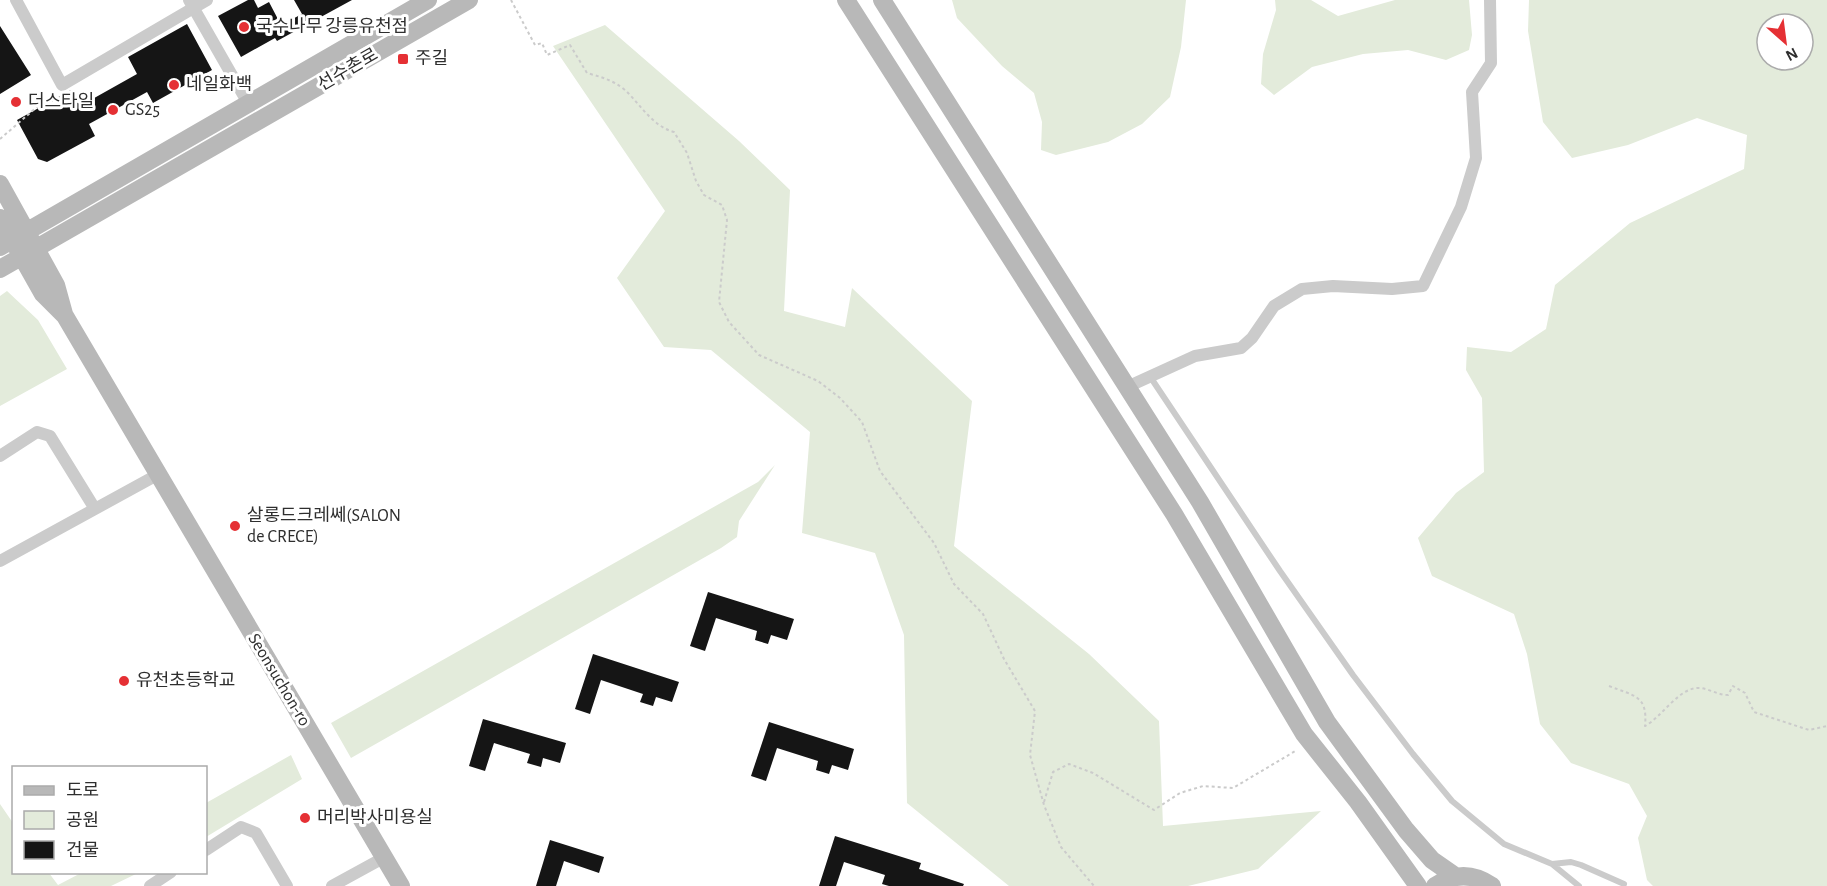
<svg xmlns="http://www.w3.org/2000/svg" width="1827" height="886" font-family="'Alegreya Sans','Noto Sans KR',sans-serif">
<style>
.green{fill:#e3ebdb;fill-rule:evenodd}
.building{fill:#151515}
.lines{fill:none;stroke-linecap:round;stroke-linejoin:round}
.path{stroke:#cbcbcb;stroke-width:2;stroke-dasharray:3 3;stroke-linecap:butt}
.lane{stroke:#cbcbcb;stroke-width:6}
.street{stroke:#cbcbcb;stroke-width:12}
.secondary{stroke:#b8b8b8;stroke-width:18}
.poi-dot{fill:#e53034;stroke:#fff;stroke-width:2}
.labels{text-anchor:middle;dominant-baseline:central;stroke-width:6;stroke-linejoin:round;paint-order:stroke}
.poi-label{font-size:18px;fill:#2e2e2e;stroke:#fff;text-anchor:start}
.street-label{font-size:18px;fill:#2e2e2e;stroke:#fff}
</style>
<rect width="100%" height="100%" fill="#fff"/>
<path class="green" d="M 952,0 L 1186,0 L 1181,47 L 1170,97 L 1142,124 L 1108,142 L 1056,155 L 1041,150 L 1042,122 L 1034,93 L 1002,66 L 957,18 Z
M 1275,0 L 1311,0 L 1338,16 L 1395,0 L 1469,0 L 1472,35 L 1469,50 L 1446,60 L 1408,50 L 1363,54 L 1312,67 L 1274,95 L 1261,84 L 1263,54 L 1276,10 Z
M 1529,0 L 1827,0 L 1827,886 L 1653,886 L 1647,880 L 1638,838 L 1647,816 L 1629,784 L 1571,763 L 1540,724 L 1527,654 L 1514,614 L 1432,576 L 1418,538 L 1456,493 L 1484,472 L 1482,398 L 1466,370 L 1467,347 L 1511,352 L 1546,329 L 1555,285 L 1630,223 L 1744,169 L 1747,135 L 1697,118 L 1628,145 L 1572,158 L 1543,122 L 1528,31 ZM 1767,24 L 1803,24 L 1803,60 L 1767,60 Z
M 605,25 L 739,141 L 790,190 L 784,311 L 845,327 L 852,288 L 972,401 L 954,546 L 1089,654 L 1159,721 L 1163,826 L 1321,811 L 1258,869 L 1188,886 L 1009,886 L 907,803 L 904,635 L 875,553 L 802,533 L 810,432 L 711,350 L 664,347 L 617,278 L 665,211 L 553,46 Z
M 7,291 L 38,320 L 67,369 L 0,406 L 0,296 Z
M 775,465 L 739,521 L 737,537 L 721,548 L 351,758 L 331,723 L 758,482 Z
M 291,755 L 302,779 L 206,837 L 206,803 Z
M 0,804 L 13,823 L 14,872 L 49,873 L 58,885 L 81,873 L 138,873 L 111,886 L 0,886 Z"/>
<path class="building" d="M 248,0 L 254,0 L 258,8 L 269,2 L 281,25 L 302,14 L 294,0 L 352,0 L 277,41 L 275,38 L 241,57 L 218,16 Z
M 187,24 L 212,70 L 153,103 L 147,92 L 89,124 L 95,136 L 47,162 L 38,159 L 17,120 L 71,90 L 80,106 L 137,74 L 128,57 Z
M 0,26 L 31,75 L 0,94 Z
M 708,592 L 794,619 L 787,640 L 771,635 L 768,644 L 755,640 L 757,631 L 716,618 L 705,651 L 690,646 Z
M 593,654 L 679,682 L 672,702 L 656,697 L 653,706 L 640,702 L 643,694 L 601,680 L 590,714 L 575,709 Z
M 483,719 L 566,743 L 560,763 L 543,758 L 541,767 L 527,763 L 530,754 L 494,743 L 485,771 L 469,766 Z
M 769,722 L 854,749 L 848,770 L 832,765 L 829,774 L 816,770 L 818,761 L 777,748 L 766,781 L 751,776 Z
M 835,836 L 921,863 L 919,869 L 964,884 L 963,886 L 889,886 L 882,884 L 885,875 L 844,862 L 836,886 L 819,886 Z
M 550,840 L 604,857 L 599,873 L 564,861 L 556,886 L 536,886 Z"/>
<g class="lines">
<path class="path" d="M 511,0 L 535,45 L 542,43 L 547,55 L 570,45 L 587,73 C 601,77 613,80 625,90 C 641,105 652,126 674,132 L 687,153 L 696,181 L 704,195 L 722,205 L 727,220 L 719,302 L 729,322 L 759,355 L 818,381 L 840,398 L 862,422 L 880,471 L 934,543 L 954,584 L 983,614 L 1004,659 L 1035,711 L 1030,755 L 1044,805 L 1061,847 L 1094,886
M 0,139 L 53,93
M 1609,686 C 1634,696 1648,695 1645,726 C 1662,717 1680,686 1700,688 C 1710,689 1718,695 1728,695 L 1733,686 L 1745,693 L 1754,712 L 1809,730 L 1827,726
M 1044,802 L 1053,772 L 1069,764 L 1093,773 L 1154,810 L 1180,793 L 1203,786 L 1233,788 L 1297,750"/>
<path class="lane" d="M 1151,378 L 1280,571 L 1353,675 L 1413,754 L 1452,801 L 1504,844 L 1552,864 L 1571,862 L 1581,865 L 1624,884
M 1552,864 L 1579,886"/>
<path class="street" d="M 16,0 L 62,85 L 207,0
M 189,0 L 249,105
M 1127,387 L 1195,356 L 1241,348 L 1252,338 L 1274,306 L 1302,289 L 1333,286 L 1392,289 L 1423,286 L 1461,207 L 1476,158 L 1472,92 L 1491,63 L 1490,0
M 0,456 L 37,432 L 50,436 L 95,509
M 0,561 L 157,475
M 206,850 L 241,827 L 256,833 L 287,886
M 150,886 L 171,872
M 332,886 L 385,857"/>
<path class="secondary" d="M 846,0 L 1174,514 L 1304,734 L 1358,802 L 1418,886
M 882,0 L 1200,502 L 1327,722 L 1406,830 L 1432,860 L 1455,876
M 0,184 L 56,285 L 64,314
M 0,218 L 43,294 L 65,316 L 401,886
M 0,247 L 428,0
M 0,269 L 469,0
M 1435,886 C 1454,873 1473,873 1492,886"/>
</g>
<g class="poi-dot">
<circle cx="244" cy="27" r="6"/>
<rect x="397" y="53" width="12" height="12" rx="3"/>
<circle cx="174" cy="85" r="6"/>
<circle cx="16" cy="102" r="6"/>
<circle cx="113" cy="110" r="6"/>
<circle cx="235" cy="526" r="6"/>
<circle cx="124" cy="681" r="6"/>
<circle cx="305" cy="818" r="6"/>
</g>
<g class="labels">
<g class="poi-label">
<text x="256" y="27">국수나무 강릉유천점</text>
<text x="415" y="59">주길</text>
<text x="186" y="85">네일화백</text>
<text x="28" y="102">더스타일</text>
<text x="125" y="110">GS25</text>
<text x="247" y="516">살롱드크레쎄(SALON<tspan x="247" dy="21">de CRECE)</tspan></text>
<text x="136" y="681">유천초등학교</text>
<text x="317" y="818">머리박사미용실</text>
</g>
<g class="street-label">
<text transform="translate(348 70) rotate(-30)">선수촌로</text>
<text transform="translate(279 680) rotate(59)">Seonsuchon-ro</text>
</g>
</g>
<rect x="12" y="766" width="195" height="108" fill="#ffffff" stroke="#ababab" stroke-width="1.5"/>
<rect x="24" y="786" width="30" height="9" fill="#b8b8b8" stroke="#ababab" stroke-width="1.5"/>
<text x="66" y="796" font-size="18" fill="#2e2e2e">도로</text>
<rect x="24" y="811" width="30" height="18" fill="#e3ebdb" stroke="#ababab" stroke-width="1.5"/>
<text x="66" y="826" font-size="18" fill="#2e2e2e">공원</text>
<rect x="24" y="841" width="30" height="18" fill="#151515" stroke="#ababab" stroke-width="1.5"/>
<text x="66" y="856" font-size="18" fill="#2e2e2e">건물</text>
<g transform="translate(1785 42) rotate(152)"><circle r="28" fill="#ffffff" stroke="#ababab" stroke-width="1.5"/>
<path d="M0-4.5L10 22L0 15L-10 22Z" fill="#e53034"/>
<text y="-9" font-size="16" font-weight="bold" text-anchor="middle" fill="#2e2e2e">N</text>
</g>
</svg>
